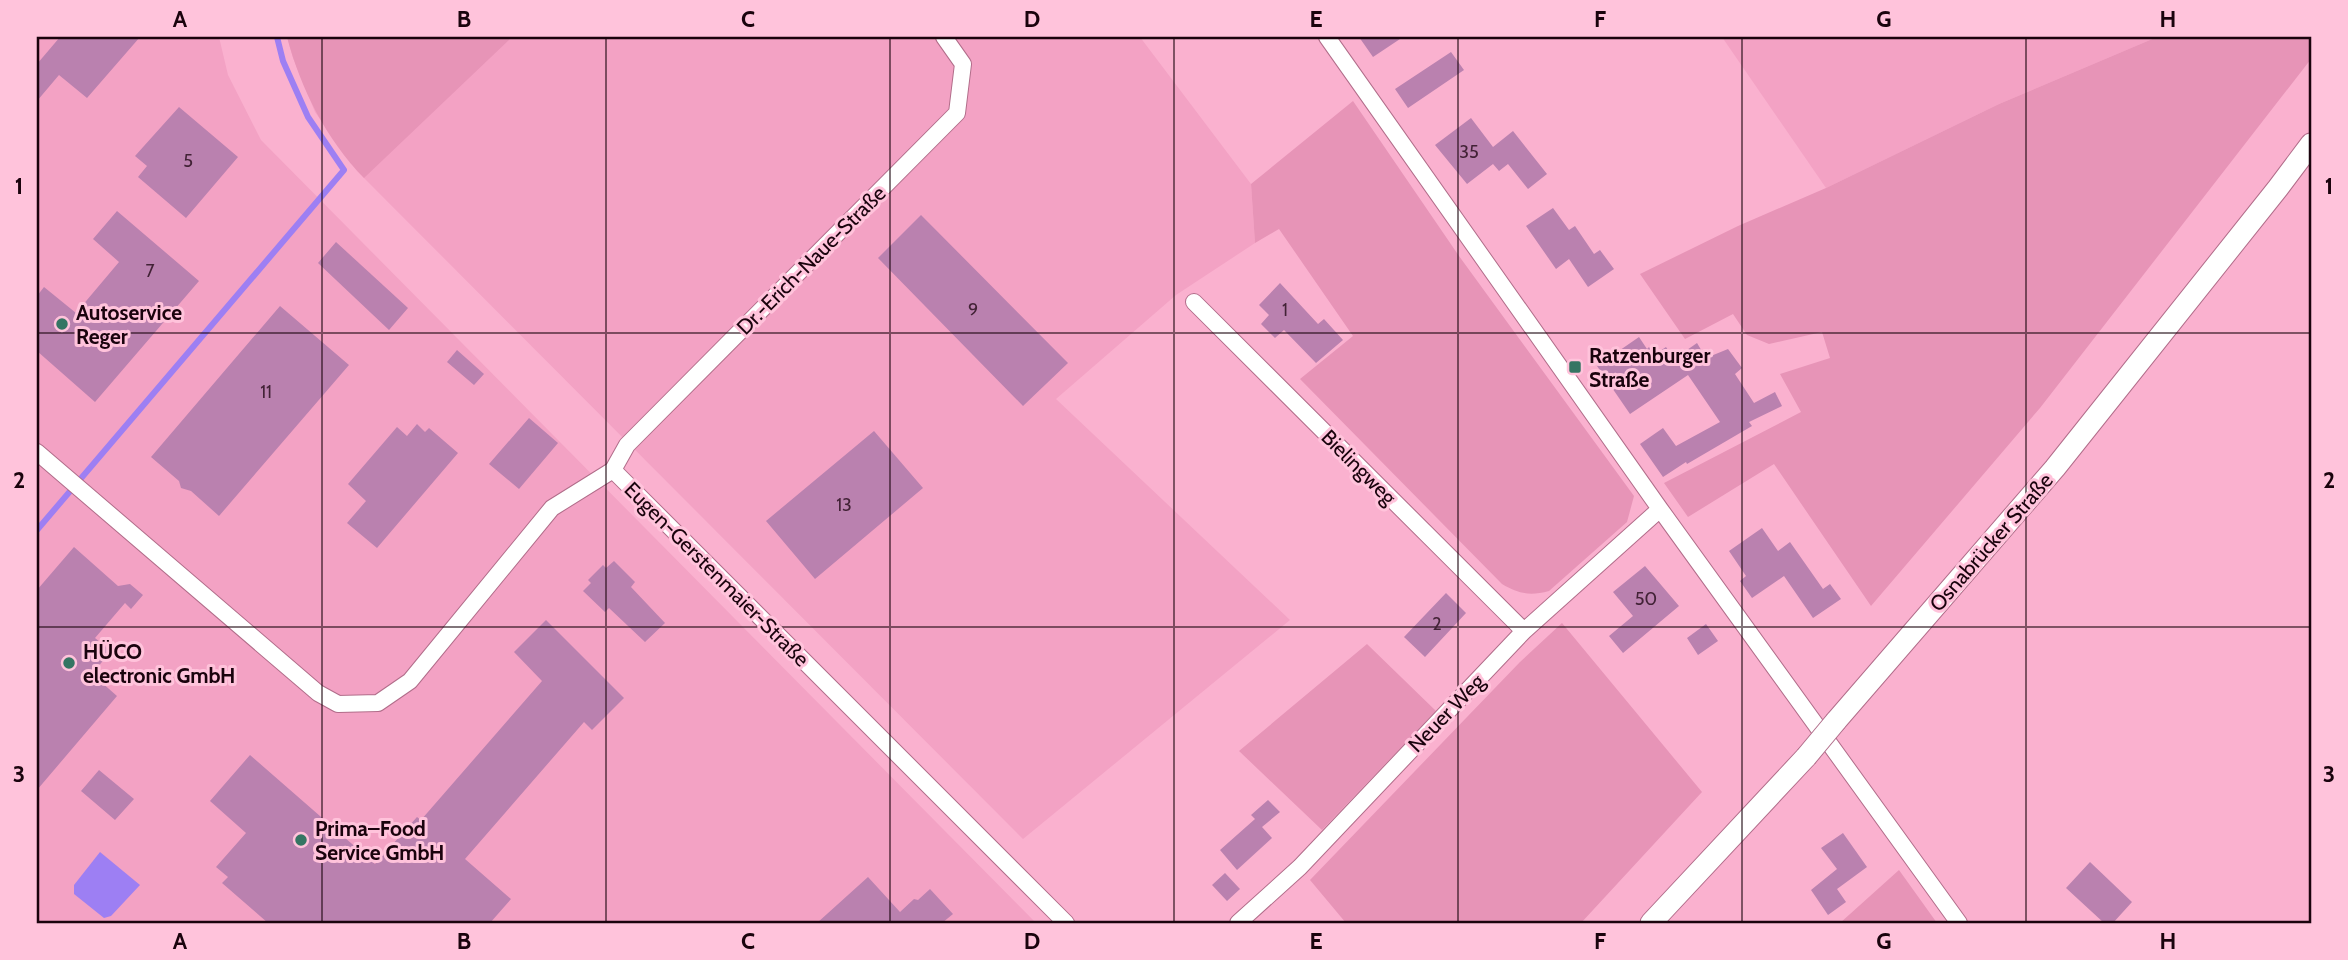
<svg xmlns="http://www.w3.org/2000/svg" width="2348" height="960" font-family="Cabin,sans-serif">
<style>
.built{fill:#f3a2c4}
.green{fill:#e794b7}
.water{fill:#9d7ff3}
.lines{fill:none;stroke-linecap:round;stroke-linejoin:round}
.stream{stroke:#9d7ff3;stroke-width:6}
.building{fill:#ba81af}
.minor-casing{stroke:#b16d8a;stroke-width:18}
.secondary-casing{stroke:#b16d8a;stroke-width:23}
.minor{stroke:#fff;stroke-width:16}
.secondary{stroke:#fff;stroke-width:21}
.secondary-bridge-casing{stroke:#b16d8a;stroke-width:23;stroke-linecap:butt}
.secondary-bridge{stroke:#fff;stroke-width:21}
.grid{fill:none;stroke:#1a030d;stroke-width:2;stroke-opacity:0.55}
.poi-dot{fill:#357563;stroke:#ffc3db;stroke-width:2.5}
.labels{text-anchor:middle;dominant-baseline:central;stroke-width:6;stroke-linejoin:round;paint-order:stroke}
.number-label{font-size:18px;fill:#422236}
.street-label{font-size:21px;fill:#1a030d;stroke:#ffc3db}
.poi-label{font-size:21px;font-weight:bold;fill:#1a030d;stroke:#ffc3db;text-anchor:start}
.neatline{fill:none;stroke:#1a030d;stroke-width:2.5}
.grid-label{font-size:23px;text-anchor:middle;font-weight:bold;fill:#1a030d}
</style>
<rect width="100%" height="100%" fill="#fab1cf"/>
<path class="built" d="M 37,37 L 219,37 L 228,75 L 261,140 L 1036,923 L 37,923 Z
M 287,37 L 1140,37 L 1251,184 L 1255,243 L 1176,295 L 1056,399 L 1290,620 L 1023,839 L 357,171 L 315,112 L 293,58 Z
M 1722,37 L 2157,37 L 1999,104 L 1826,188 Z"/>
<path class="green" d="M 287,37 L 512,37 L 364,178 C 326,139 301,89 287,37 Z
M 2157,37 L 2311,37 L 2311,59 L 2040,408 L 1871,606 L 1774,464 L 1688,517 L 1664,483 L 1801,412 L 1780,374 L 1830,358 L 1822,332 L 1769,344 L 1747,335 L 1733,314 L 1685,339 L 1640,274 L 1738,226 L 1826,188 L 1999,104 Z
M 1353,101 L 1459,256 L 1634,496 L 1627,522 L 1549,591 C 1530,596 1519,594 1502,584 L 1300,379 L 1353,336 L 1279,229 L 1255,243 L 1251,184 Z
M 1562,623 L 1702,792 L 1581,923 L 1346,923 L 1310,880 L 1520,662 Z
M 1367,644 L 1436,711 L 1322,830 L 1239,751 Z
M 1899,870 L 1937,923 L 1840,923 Z"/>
<path class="water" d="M 100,852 L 140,885 L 111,916 L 104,918 L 74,894 L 74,885 Z"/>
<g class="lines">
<path class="stream" d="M 37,530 L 344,170 L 308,117 L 283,61 L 277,37"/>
</g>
<path class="building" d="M 60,37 L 140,37 L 87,98 L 59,75 L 37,101 L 37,64 Z
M 1359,37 L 1403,37 L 1373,57 Z
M 1451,52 L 1464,70 L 1408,108 L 1395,89 Z
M 179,107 L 238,157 L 186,218 L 138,177 L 147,166 L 135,156 Z
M 1471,118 L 1493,147 L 1513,131 L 1547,174 L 1528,189 L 1508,164 L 1499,171 L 1493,164 L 1467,184 L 1435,145 Z
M 1553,208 L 1569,230 L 1575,226 L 1594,254 L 1600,250 L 1614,269 L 1588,287 L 1569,259 L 1556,269 L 1526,226 Z
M 117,211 L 199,281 L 95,402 L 37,351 L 37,296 L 44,287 L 76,313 L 119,262 L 93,239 Z
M 921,215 L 1068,363 L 1023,406 L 878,258 Z
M 336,242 L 408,308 L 389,330 L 318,263 Z
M 1280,283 L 1318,324 L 1324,319 L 1343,340 L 1316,363 L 1284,330 L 1275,338 L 1261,324 L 1269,315 L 1259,305 Z
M 280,306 L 349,365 L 219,516 L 191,491 L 181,488 L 179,481 L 151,457 Z
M 1639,337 L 1647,349 L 1649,347 L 1654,355 L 1666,347 L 1674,359 L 1697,343 L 1706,358 L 1728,349 L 1742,368 L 1735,374 L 1754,403 L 1775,392 L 1782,406 L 1749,422 L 1752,426 L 1687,464 L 1686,462 L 1663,477 L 1640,444 L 1663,428 L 1676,446 L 1720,422 L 1688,375 L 1630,414 L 1597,366 Z
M 457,350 L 484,374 L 474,385 L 447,362 Z
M 529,418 L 558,443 L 519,489 L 489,464 Z
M 417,424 L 425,432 L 429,428 L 458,453 L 377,548 L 347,523 L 366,501 L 348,484 L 397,427 L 407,436 Z
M 874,431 L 923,488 L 815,579 L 766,521 Z
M 1762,528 L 1778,551 L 1790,542 L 1823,589 L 1830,584 L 1841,599 L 1813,618 L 1784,576 L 1752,598 L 1740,581 L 1746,576 L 1729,551 Z
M 74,547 L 118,586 L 130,584 L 143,595 L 131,609 L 125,603 L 95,638 L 111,651 L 92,674 L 117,696 L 37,790 L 37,590 Z
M 614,561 L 635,582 L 631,587 L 665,623 L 645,642 L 609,608 L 605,612 L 583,591 L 591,583 L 588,580 L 603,565 L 606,568 Z
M 1645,566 L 1679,606 L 1623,653 L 1609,636 L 1633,616 L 1613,592 Z
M 1446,593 L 1466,613 L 1425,657 L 1404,637 Z
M 546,620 L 624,698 L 592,730 L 584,722 L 465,859 L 511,899 L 490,923 L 268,923 L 222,883 L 228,877 L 216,867 L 246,833 L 210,801 L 250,755 L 375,864 L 417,817 L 421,820 L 542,681 L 514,652 Z
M 1706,624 L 1718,641 L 1698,655 L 1687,638 Z
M 99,770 L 134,799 L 115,820 L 81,791 Z
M 1268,800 L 1280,812 L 1262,827 L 1272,838 L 1237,870 L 1220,850 L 1255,819 L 1251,815 Z
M 1843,833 L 1867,867 L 1837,889 L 1846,902 L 1828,915 L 1811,890 L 1837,869 L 1821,848 Z
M 2090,862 L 2132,902 L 2113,923 L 2104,923 L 2066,888 Z
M 1225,873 L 1240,889 L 1227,901 L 1212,885 Z
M 868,877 L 900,912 L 914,899 L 918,900 L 930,889 L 953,914 L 942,923 L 817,923 Z"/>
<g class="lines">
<g class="minor-casing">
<path id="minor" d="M 1327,37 L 1660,509 L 1959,923
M 1194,302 L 1524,631
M 37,452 L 318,693 L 338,704 L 378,703 L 410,681 L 552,508 L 613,470
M 613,470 L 1066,923
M 613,470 L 627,445 L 957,113 L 963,64 L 944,37
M 1238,923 L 1300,867 L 1524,631 L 1660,509"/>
</g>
<g class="secondary-casing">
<path id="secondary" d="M 1836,721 L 2055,468 L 2278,188 L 2311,144
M 1651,923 L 1806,757"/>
</g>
<use href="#minor" class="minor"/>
<use href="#secondary" class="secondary"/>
<g class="secondary-bridge-casing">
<path id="secondary-bridge" d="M 1806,757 L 1836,721"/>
</g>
<use href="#secondary-bridge" class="secondary-bridge"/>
</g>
<path class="grid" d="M 322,37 L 322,923M 606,37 L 606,923M 890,37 L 890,923M 1174,37 L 1174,923M 1458,37 L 1458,923M 1742,37 L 1742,923M 2026,37 L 2026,923M 37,333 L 2311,333M 37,627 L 2311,627"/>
<g class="poi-dot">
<circle cx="62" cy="324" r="7"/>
<rect x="1568" y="360" width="14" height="14" rx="3.5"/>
<circle cx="69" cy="663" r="7"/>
<circle cx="301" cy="840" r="7"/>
</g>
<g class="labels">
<g class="number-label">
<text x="1469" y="152">35</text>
<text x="188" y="161">5</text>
<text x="150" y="271">7</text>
<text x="973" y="310">9</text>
<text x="1285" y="310">1</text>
<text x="266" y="392">11</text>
<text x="844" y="505">13</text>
<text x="1646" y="599">50</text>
<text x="1437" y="624">2</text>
</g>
<g class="street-label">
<text transform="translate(811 260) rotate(-45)">Dr.-Erich-Naue-Straße</text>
<text transform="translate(1359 467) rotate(45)">Bielingweg</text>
<text transform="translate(1991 542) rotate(-49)">Osnabrücker Straße</text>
<text transform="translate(717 574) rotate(45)">Eugen-Gerstenmaier-Straße</text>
<text transform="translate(1446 713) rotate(-46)">Neuer Weg</text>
</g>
<g class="poi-label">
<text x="76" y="312">Autoservice<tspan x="76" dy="24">Reger</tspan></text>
<text x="1589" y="355">Ratzenburger<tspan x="1589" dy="24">Straße</tspan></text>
<text x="83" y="651">HÜCO<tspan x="83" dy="24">electronic GmbH</tspan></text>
<text x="315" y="828">Prima–Food<tspan x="315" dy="24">Service GmbH</tspan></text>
</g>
</g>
<rect width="2348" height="960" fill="none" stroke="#ffc3db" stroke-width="77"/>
<rect x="38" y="38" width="2272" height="884" class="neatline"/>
<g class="grid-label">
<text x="180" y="27">A</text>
<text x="464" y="27">B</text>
<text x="748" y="27">C</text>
<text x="1032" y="27">D</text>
<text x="1316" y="27">E</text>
<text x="1600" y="27">F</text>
<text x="1884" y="27">G</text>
<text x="2168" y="27">H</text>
<text x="19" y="194">1</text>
<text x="2329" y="194">1</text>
<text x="19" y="488">2</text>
<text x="2329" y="488">2</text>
<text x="19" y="782">3</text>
<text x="2329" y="782">3</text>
<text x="180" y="949">A</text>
<text x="464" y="949">B</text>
<text x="748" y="949">C</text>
<text x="1032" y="949">D</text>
<text x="1316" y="949">E</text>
<text x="1600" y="949">F</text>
<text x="1884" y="949">G</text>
<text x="2168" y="949">H</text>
</g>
</svg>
